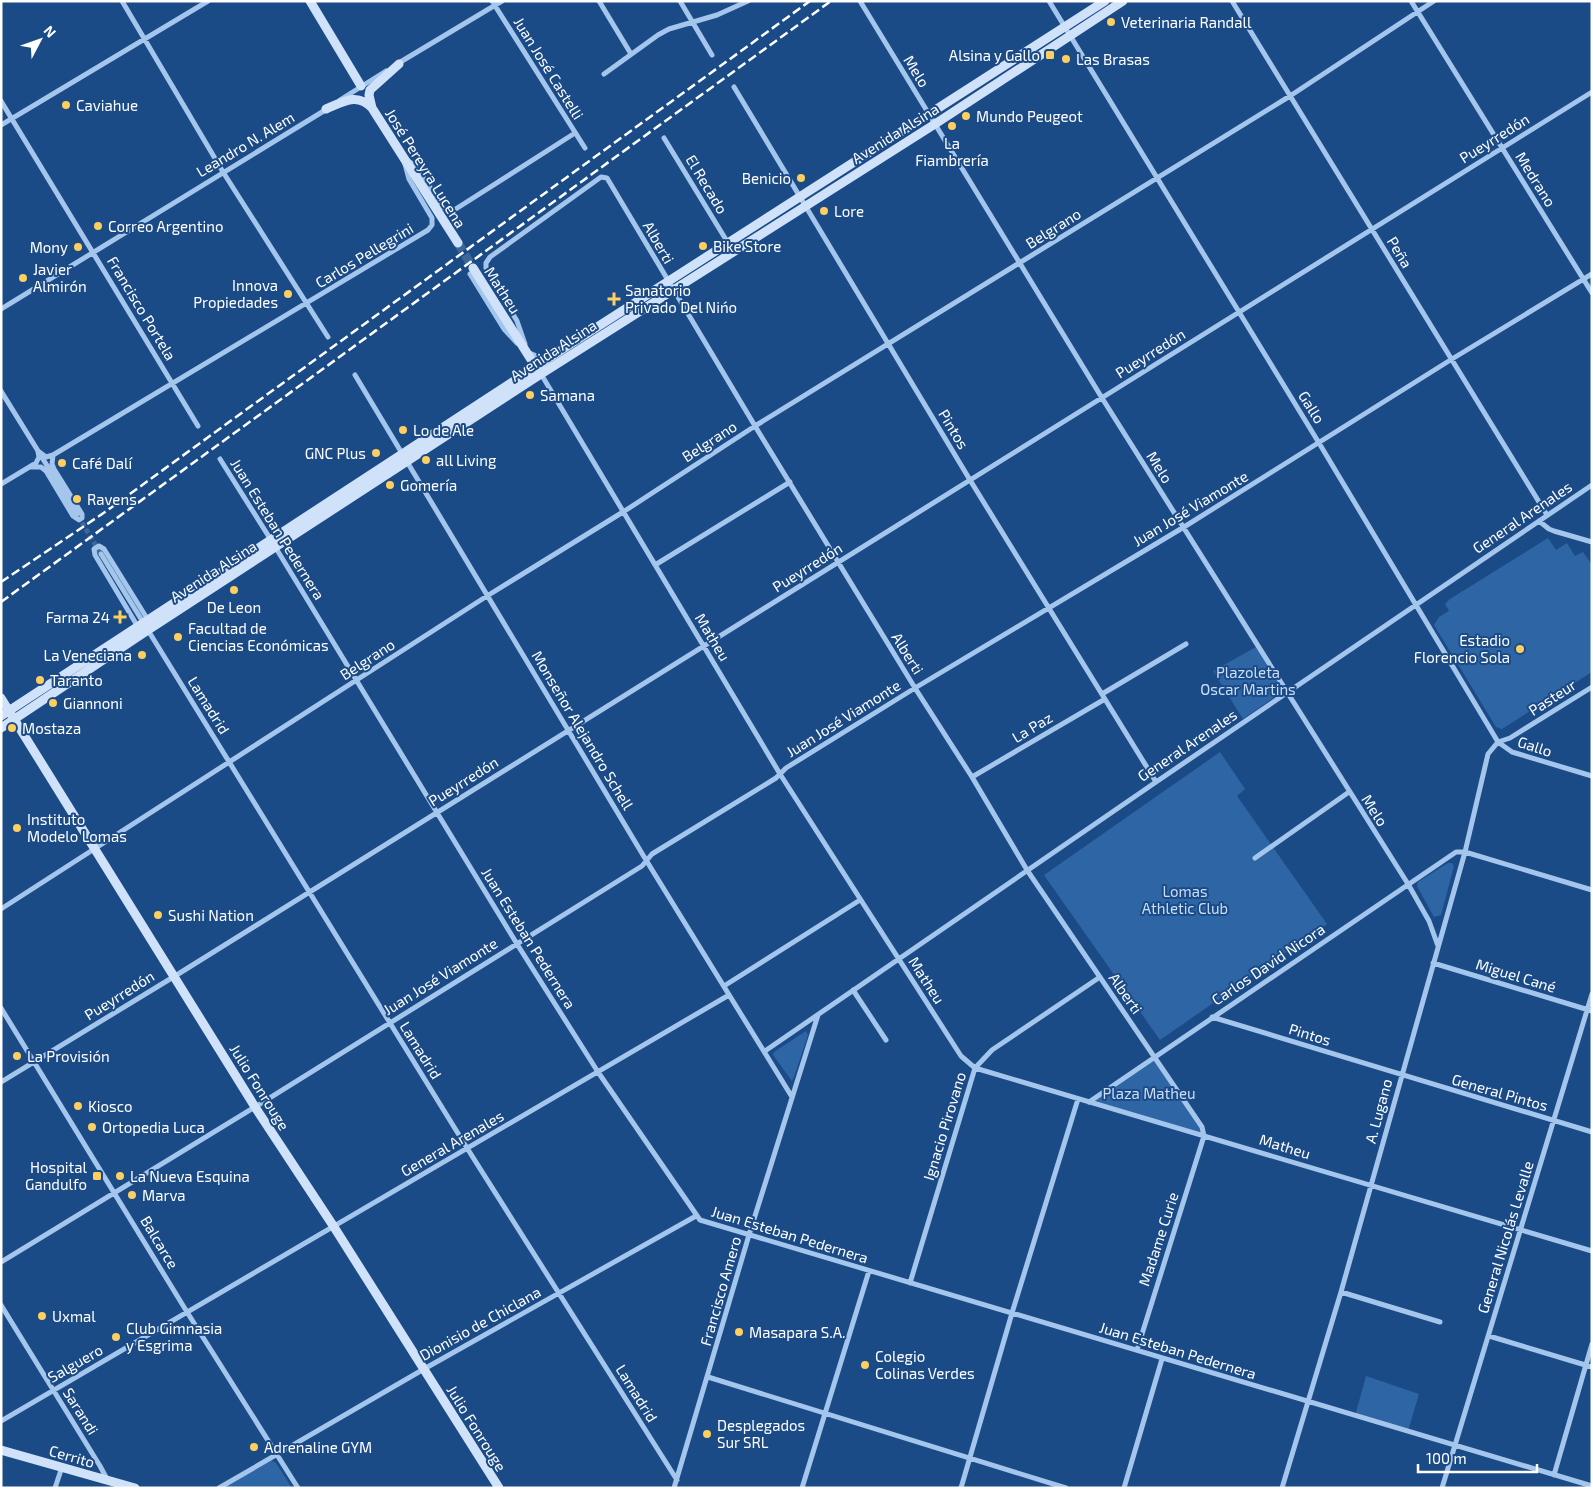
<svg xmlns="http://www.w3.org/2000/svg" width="1593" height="1489" font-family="'Exo 2',sans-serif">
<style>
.green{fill:#2e65a5}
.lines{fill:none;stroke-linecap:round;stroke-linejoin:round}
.street-tunnel{stroke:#3d6699;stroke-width:5;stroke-dasharray:5 2.5;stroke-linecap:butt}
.secondary-tunnel{stroke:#3d6699;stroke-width:9;stroke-dasharray:9 4.5;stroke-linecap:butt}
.street{stroke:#a4c5ec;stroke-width:5}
.secondary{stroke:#d0e2f9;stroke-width:9}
.rail{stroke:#fff;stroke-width:2.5;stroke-dasharray:9 4;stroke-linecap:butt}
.poi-dot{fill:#fdce60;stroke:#1b4b87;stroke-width:2}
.labels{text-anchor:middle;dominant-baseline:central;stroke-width:4;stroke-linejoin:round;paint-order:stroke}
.poi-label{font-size:15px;fill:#fff;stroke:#1b4b87;text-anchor:start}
.street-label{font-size:15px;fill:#fff;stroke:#1b4b87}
.park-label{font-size:15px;fill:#c9dff9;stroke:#1b4b87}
</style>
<rect width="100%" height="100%" fill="#1b4b87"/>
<path class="green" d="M 1548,538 L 1556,550 L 1567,543 L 1575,556 L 1583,552 L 1592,565 L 1592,672 L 1502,729 L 1496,727 L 1434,625 L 1439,617 L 1449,611 L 1445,604 L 1450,599 Z
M 1256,647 L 1283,691 L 1243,719 L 1213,671 Z
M 1220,752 L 1245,789 L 1237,796 L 1327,924 L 1160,1040 L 1044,875 Z
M 1448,863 L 1452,863 L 1454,866 L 1441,915 L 1434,917 L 1417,886 L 1418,882 Z
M 806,1031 L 808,1035 L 794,1077 L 792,1081 L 773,1055 L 774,1052 Z
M 1155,1056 L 1202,1127 L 1204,1136 L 1089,1102 Z
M 1366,1376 L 1419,1394 L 1408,1431 L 1355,1416 Z
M 271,1460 L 276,1463 L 292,1488 L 224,1488 Z"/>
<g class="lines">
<path class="street-tunnel" d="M 78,516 L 101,554"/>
<path class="secondary-tunnel" d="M 458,243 L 473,268"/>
<path class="street" d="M 122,1 L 223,172 L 328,337
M 492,1 L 585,148
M 599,1 L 631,54
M 680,1 L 712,55
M 860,1 L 1102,398 L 1408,884 L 1429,921 L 1438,946
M 1049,1 L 1319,443 L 1498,742 L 1512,752 L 1592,776
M 1232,1 L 1547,515
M 1411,1 L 1592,293
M 397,64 L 502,1
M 604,74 L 658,35 L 669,29 L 717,15 L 748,1
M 734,87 L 970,480 L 1156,782
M 340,100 L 386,71
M 1,101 L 198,426
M 1,125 L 208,1
M 664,138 L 728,243
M 407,160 L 417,167 L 443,207 L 451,212 L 575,133
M 470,274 L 504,329 L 517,343
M 1,309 L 327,109
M 525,344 L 517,321 L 486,268 L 486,263 L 490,257 L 601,177 L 607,178 L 755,426 L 915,688 L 972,777 L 1027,870 L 1202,1127 L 1204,1136 L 1137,1350
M 527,352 L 539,357 L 548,357
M 541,374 L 780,774 L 961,1056 L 975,1068 L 1592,1251
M 355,375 L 646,860 L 792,1097
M 1,391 L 77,514
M 38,451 L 46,457 L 53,455 L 428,230 L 432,225 L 432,218 L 409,179 L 405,164
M 220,459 L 271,540 L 517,944 L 598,1072 L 700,1220 L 1592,1486
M 31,467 L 41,467 L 46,471 L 73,516 L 79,520 L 82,518 L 82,514 L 54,469 L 52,464 L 53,455
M 1,484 L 36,463 L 39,457 L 38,452
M 1539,521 L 1549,529 L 1554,531 L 1592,542
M 101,554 L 467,1148 L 677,1480
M 655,565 L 790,482
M 138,627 L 95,555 L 94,549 L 99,546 L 104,549 L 148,620
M 1102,694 L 1186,644
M 972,777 L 1105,699
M 1255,858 L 1349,792
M 1,909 L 487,596 L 623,512 L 755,426 L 1290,96 L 1434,1
M 1433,963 L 1592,1011
M 724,986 L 860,900
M 853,990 L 886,1040
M 1,1008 L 187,1312 L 298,1488
M 1212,1017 L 1592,1132
M 765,1051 L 1156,782 L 1592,485
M 1,1082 L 175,976 L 1592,92
M 1089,1102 L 1456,852 L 1465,852 L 1592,890
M 1,1262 L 255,1107 L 642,866 L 652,854 L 776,778 L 786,768 L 915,688 L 1184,527 L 1452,359 L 1592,274
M 910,1283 L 975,1068 L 992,1050 L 1100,977
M 1341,1292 L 1440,1322
M 1,1305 L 100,1466 L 107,1479
M 1489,1336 L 1592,1367
M 708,1377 L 1066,1488
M 1,1421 L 729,995
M 1554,1475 L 1592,1344
M 55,1488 L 62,1467
M 219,1488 L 424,1369 L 696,1216
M 674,1488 L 749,1235 L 818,1015
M 802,1488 L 869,1271
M 961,1488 L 1012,1313 L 1078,1099
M 1124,1488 L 1162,1359
M 1282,1488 L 1341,1292 L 1465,852 L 1488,754 L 1498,742 L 1510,738 L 1592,687
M 1442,1488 L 1592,994"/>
<path class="secondary" d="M 310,1 L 361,86
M 372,108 L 369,95 L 370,90 L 399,64
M 326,109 C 343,102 357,92 372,108 L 458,243
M 473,268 L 539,372
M 1,698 L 255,1107 L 334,1227 L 499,1488
M 1,716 L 566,347 L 1105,1
M 1,728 L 148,630 L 541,374 L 935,124 L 1123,1
M 1,1450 L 135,1488"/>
<path class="rail" d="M 1,582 L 105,512 L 810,1
M 1,602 L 831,1"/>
</g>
<g class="poi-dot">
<circle cx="1111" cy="22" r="5"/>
<rect x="1045" y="50" width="10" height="10" rx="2.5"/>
<circle cx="1066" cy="59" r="5"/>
<circle cx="66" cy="105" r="5"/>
<circle cx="966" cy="116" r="5"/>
<circle cx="952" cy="126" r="5"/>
<circle cx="801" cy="178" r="5"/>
<circle cx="824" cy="211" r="5"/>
<circle cx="98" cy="226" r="5"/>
<circle cx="703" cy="246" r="5"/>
<circle cx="78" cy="247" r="5"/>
<circle cx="23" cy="278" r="5"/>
<circle cx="288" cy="294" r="5"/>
<path d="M611.5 291.5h5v5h5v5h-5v5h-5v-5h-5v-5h5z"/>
<circle cx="530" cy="395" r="5"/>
<circle cx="403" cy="430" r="5"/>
<circle cx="376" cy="453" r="5"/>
<circle cx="426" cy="460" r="5"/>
<circle cx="62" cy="463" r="5"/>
<circle cx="390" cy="485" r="5"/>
<circle cx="77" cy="499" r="5"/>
<circle cx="234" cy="590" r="5"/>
<path d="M117.5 609.5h5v5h5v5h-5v5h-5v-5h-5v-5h5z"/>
<circle cx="178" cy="637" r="5"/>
<circle cx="1520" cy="649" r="5"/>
<circle cx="142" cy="655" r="5"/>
<circle cx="40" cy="680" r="5"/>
<circle cx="53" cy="703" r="5"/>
<circle cx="12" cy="728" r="5"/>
<circle cx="17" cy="828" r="5"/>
<circle cx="158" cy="915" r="5"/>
<circle cx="17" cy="1056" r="5"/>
<circle cx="78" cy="1106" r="5"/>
<circle cx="92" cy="1127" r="5"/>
<rect x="92" y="1171" width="10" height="10" rx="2.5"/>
<circle cx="120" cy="1176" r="5"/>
<circle cx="132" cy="1195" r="5"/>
<circle cx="42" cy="1316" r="5"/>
<circle cx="739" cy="1332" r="5"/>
<circle cx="116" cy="1337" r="5"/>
<circle cx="865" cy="1365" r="5"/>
<circle cx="707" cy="1434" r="5"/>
<circle cx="254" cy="1447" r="5"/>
</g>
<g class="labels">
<g class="poi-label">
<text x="1121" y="22">Veterinaria Randall</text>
<text x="1040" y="55" text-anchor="end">Alsina y Gallo</text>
<text x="1076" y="59">Las Brasas</text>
<text x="76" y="105">Caviahue</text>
<text x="976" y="116">Mundo Peugeot</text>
<text x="952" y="143" text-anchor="middle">La<tspan x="952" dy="17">Fiambrería</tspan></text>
<text x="791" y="178" text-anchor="end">Benicio</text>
<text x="834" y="211">Lore</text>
<text x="108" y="226">Correo Argentino</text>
<text x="713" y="246">Bike Store</text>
<text x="68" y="247" text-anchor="end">Mony</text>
<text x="33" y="269">Javier<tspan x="33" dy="17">Almirón</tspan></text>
<text x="278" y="285" text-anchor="end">Innova<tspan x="278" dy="17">Propiedades</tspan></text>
<text x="625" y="290">Sanatorio<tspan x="625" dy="17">Privado Del Nińo</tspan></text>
<text x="540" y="395">Samana</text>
<text x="413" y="430">Lo de Ale</text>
<text x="366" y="453" text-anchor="end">GNC Plus</text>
<text x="436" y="460">all Living</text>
<text x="72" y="463">Café Dalí</text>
<text x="400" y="485">Gomería</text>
<text x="87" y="499">Ravens</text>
<text x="234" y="607" text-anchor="middle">De Leon</text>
<text x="110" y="617" text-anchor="end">Farma 24</text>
<text x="188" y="628">Facultad de<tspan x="188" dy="17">Ciencias Económicas</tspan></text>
<text x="1510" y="640" text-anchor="end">Estadio<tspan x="1510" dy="17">Florencio Sola</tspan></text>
<text x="132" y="655" text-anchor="end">La Veneciana</text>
<text x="50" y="680">Taranto</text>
<text x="63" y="703">Giannoni</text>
<text x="22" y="728">Mostaza</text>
<text x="27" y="819">Instituto<tspan x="27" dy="17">Modelo Lomas</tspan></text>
<text x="168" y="915">Sushi Nation</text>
<text x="27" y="1056">La Provisión</text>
<text x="88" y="1106">Kiosco</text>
<text x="102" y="1127">Ortopedia Luca</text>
<text x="87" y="1167" text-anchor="end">Hospital<tspan x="87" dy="17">Gandulfo</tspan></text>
<text x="130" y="1176">La Nueva Esquina</text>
<text x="142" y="1195">Marva</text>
<text x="52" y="1316">Uxmal</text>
<text x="126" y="1328">Club Gimnasia<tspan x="126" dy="17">y Esgrima</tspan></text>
<text x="749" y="1332">Masapara S.A.</text>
<text x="875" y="1356">Colegio<tspan x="875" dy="17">Colinas Verdes</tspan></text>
<text x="717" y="1425">Desplegados<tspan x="717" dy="17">Sur SRL</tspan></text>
<text x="264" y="1447">Adrenaline GYM</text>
</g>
<g class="street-label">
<text transform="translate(549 68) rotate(58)">Juan José Castelli</text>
<text transform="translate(917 71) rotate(58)">Melo</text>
<text transform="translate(895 133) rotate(-32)">Avenida Alsina</text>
<text transform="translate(1494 138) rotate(-32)">Pueyrredón</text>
<text transform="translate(245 144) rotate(-31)">Leandro N. Alem</text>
<text transform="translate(426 168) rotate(58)">José Pereyra Lucena</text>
<text transform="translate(1536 179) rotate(58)">Medrano</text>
<text transform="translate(707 184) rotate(59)">El Recado</text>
<text transform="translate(1053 228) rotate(-32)">Belgrano</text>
<text transform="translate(659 242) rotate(60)">Alberti</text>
<text transform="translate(1400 252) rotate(59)">Peña</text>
<text transform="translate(364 255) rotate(-31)">Carlos Pellegrini</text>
<text transform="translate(503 290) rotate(57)">Matheu</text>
<text transform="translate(142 308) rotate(59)">Francisco Portela</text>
<text transform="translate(553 350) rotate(-33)">Avenida Alsina</text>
<text transform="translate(1150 353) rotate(-32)">Pueyrredón</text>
<text transform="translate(1312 407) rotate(58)">Gallo</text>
<text transform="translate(954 429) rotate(59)">Pintos</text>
<text transform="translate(709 441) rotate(-33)">Belgrano</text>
<text transform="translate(1160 467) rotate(58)">Melo</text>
<text transform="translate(1190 508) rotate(-31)">Juan José Viamonte</text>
<text transform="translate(1522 517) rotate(-34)">General Arenales</text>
<text transform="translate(278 529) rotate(58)">Juan Esteban Pedernera</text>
<text transform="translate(807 567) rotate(-32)">Pueyrredón</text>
<text transform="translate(213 571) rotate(-33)">Avenida Alsina</text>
<text transform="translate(713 637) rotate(59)">Matheu</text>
<text transform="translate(908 653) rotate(58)">Alberti</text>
<text transform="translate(367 659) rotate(-33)">Belgrano</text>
<text transform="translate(1552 697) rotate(-33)">Pasteur</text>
<text transform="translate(209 705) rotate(58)">Lamadrid</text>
<text transform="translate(843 718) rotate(-32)">Juan José Viamonte</text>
<text transform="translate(1032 727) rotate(-31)">La Paz</text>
<text transform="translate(583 730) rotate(59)">Monseñor Alejandro Schell</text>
<text transform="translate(1187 745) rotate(-34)">General Arenales</text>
<text transform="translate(1535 746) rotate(18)">Gallo</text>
<text transform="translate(463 781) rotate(-32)">Pueyrredón</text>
<text transform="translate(1375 810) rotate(57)">Melo</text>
<text transform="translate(529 938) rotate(58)">Juan Esteban Pedernera</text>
<text transform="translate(1268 964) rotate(-34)">Carlos David Nicora</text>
<text transform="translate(1516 975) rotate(17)">Miguel Cané</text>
<text transform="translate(440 976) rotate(-32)">Juan José Viamonte</text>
<text transform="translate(927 980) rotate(57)">Matheu</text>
<text transform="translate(1126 993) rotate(55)">Alberti</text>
<text transform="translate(119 995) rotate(-32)">Pueyrredón</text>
<text transform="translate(1310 1034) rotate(17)">Pintos</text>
<text transform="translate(421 1050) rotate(58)">Lamadrid</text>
<text transform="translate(260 1087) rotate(58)">Julio Fonrouge</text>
<text transform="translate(1500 1092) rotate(16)">General Pintos</text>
<text transform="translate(1378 1111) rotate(-75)">A. Lugano</text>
<text transform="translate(944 1126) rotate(-73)">Ignacio Pirovano</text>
<text transform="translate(452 1143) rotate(-30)">General Arenales</text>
<text transform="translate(1285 1146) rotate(17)">Matheu</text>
<text transform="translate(790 1234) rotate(17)">Juan Esteban Pedernera</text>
<text transform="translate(1505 1237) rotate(-73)">General Nicolás Levalle</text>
<text transform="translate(1158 1239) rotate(-72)">Madame Curie</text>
<text transform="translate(160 1242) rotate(59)">Balcarce</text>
<text transform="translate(720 1291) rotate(-74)">Francisco Amero</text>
<text transform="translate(480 1323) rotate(-29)">Dionisio de Chiclana</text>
<text transform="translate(1178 1350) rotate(17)">Juan Esteban Pedernera</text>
<text transform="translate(75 1363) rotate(-30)">Salguero</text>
<text transform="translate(637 1393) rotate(58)">Lamadrid</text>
<text transform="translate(81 1411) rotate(58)">Sarandi</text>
<text transform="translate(477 1428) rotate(58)">Julio Fonrouge</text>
<text transform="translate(72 1456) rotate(16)">Cerrito</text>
</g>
<g class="park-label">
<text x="1248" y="672">Plazoleta<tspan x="1248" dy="17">Oscar Martins</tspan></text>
<text x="1185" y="891">Lomas<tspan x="1185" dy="17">Athletic Club</tspan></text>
<text x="1149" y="1093">Plaza Matheu</text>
</g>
</g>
<rect width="1593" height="1489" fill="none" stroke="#ffffff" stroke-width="5"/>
<g transform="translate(40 40) rotate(49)" stroke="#1b4b87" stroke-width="4" paint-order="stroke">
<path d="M0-4L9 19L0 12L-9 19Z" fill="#ffffff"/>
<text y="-8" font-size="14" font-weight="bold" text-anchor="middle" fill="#ffffff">N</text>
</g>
<path d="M1418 1464v8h119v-8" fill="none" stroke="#ffffff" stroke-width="2.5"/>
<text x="1426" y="1464" font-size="15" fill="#ffffff" stroke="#1b4b87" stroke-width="4" paint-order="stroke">100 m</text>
</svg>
